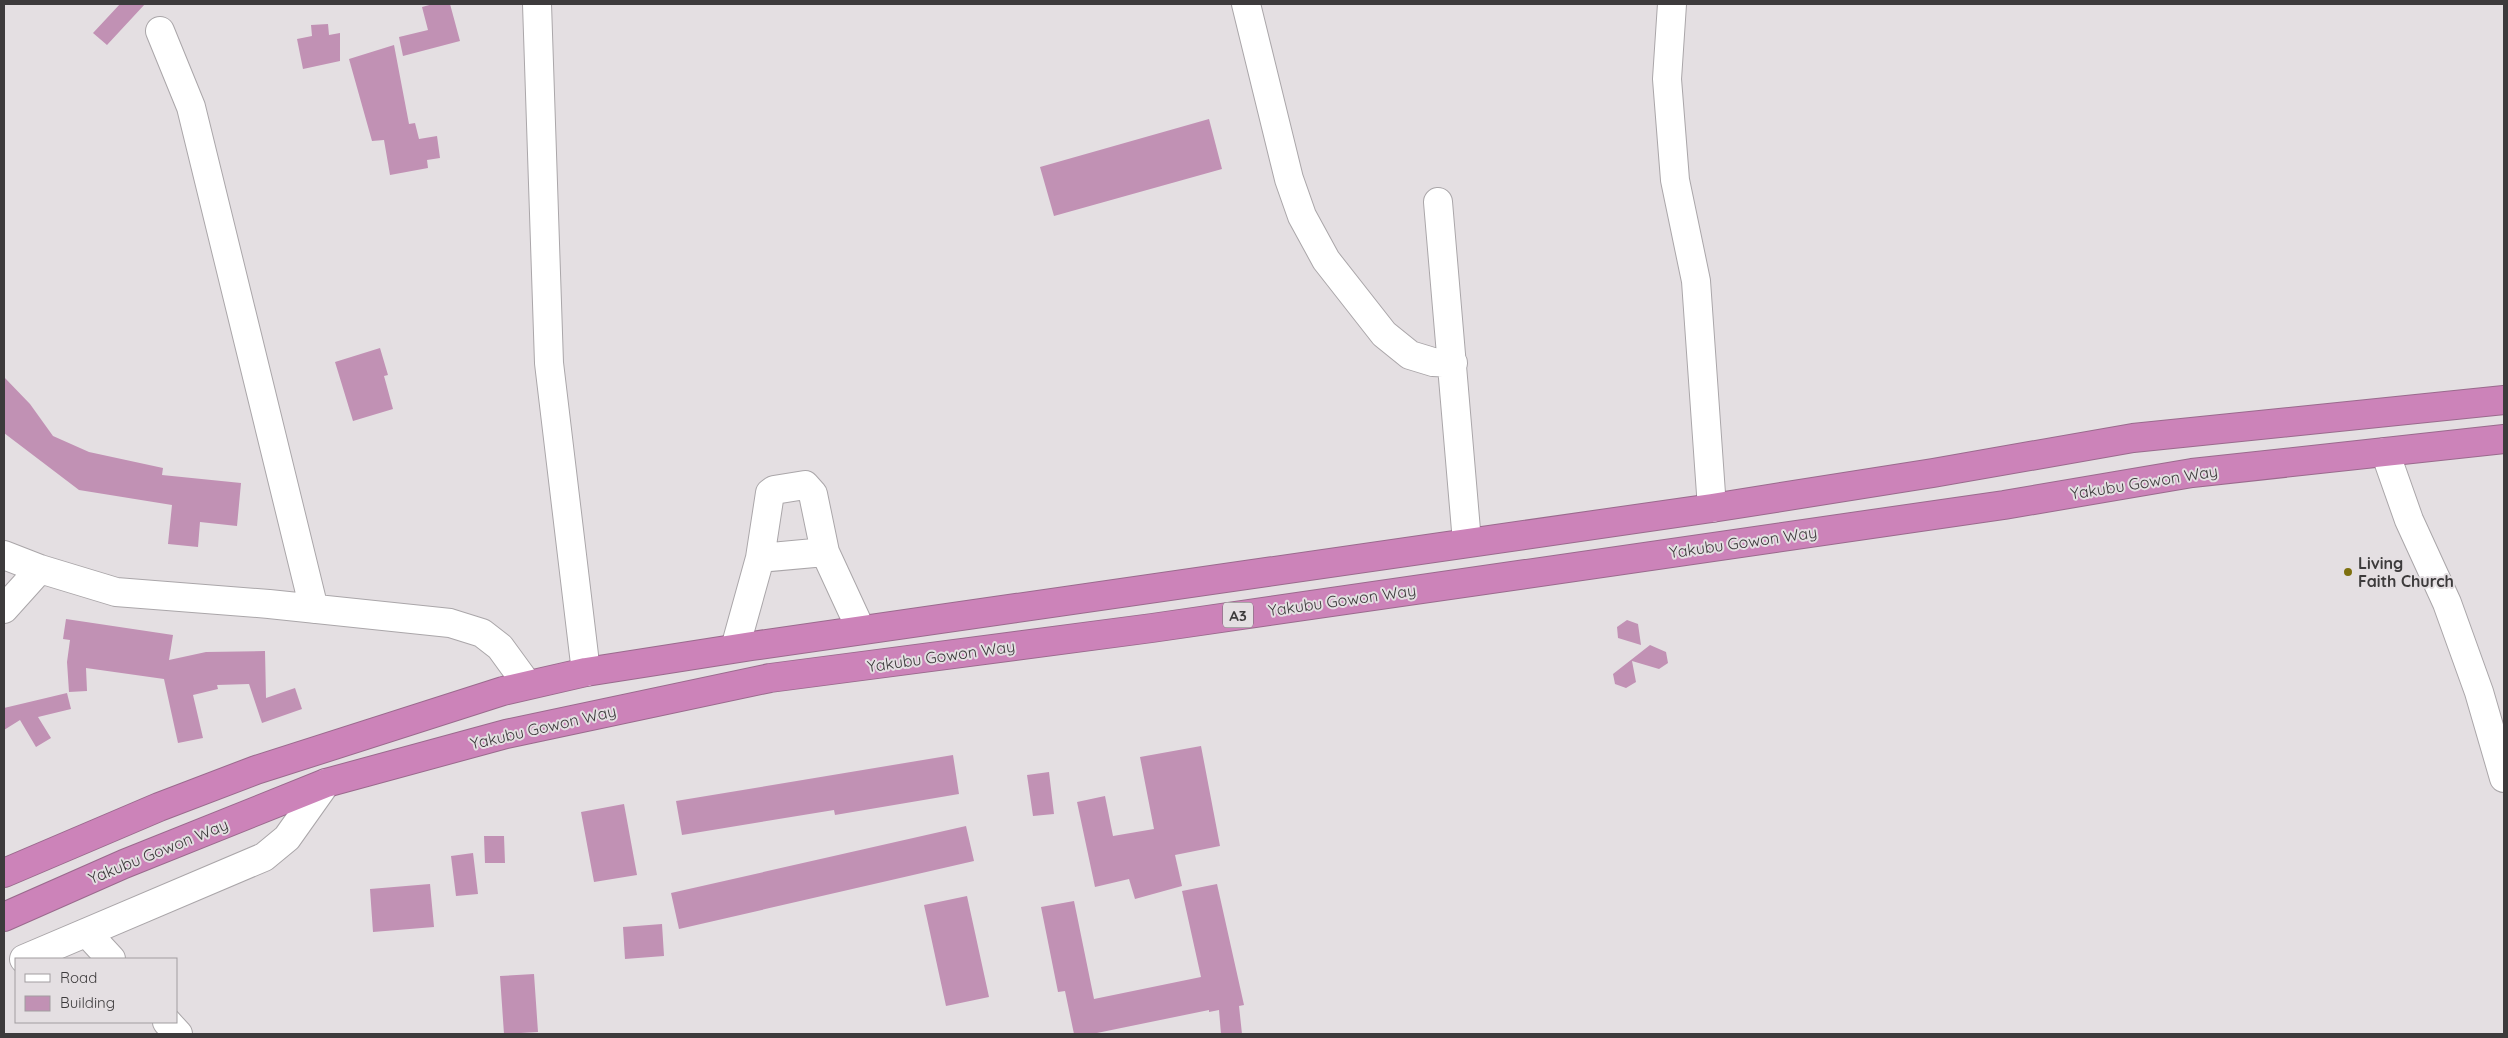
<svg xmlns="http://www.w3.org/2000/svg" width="2508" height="1038" font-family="Quicksand,sans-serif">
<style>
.building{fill:#c191b4}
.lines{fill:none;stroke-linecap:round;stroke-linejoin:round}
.minor-casing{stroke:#aaa6a9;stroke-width:30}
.highway-casing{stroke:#9a6a8d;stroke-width:30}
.minor{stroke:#fff;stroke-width:28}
.highway{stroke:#cc83b9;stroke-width:28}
.poi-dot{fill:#7e700f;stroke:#e4dfe2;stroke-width:2}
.labels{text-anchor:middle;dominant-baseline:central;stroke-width:4;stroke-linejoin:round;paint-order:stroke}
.shield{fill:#e4dfe2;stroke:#6f6c6e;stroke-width:1}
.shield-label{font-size:15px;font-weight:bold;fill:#3d3b3c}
.street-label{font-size:16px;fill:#3d3b3c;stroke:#e4dfe2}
.poi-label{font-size:16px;font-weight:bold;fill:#3d3b3c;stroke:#e4dfe2;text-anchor:start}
</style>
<rect width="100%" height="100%" fill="#e4dfe2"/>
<path class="building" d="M 120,4 L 145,4 L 107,45 L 93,33 Z
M 433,4 L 450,4 L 460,41 L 403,56 L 399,37 L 428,30 L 422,7 Z
M 328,24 L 329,35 L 340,33 L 340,61 L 303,69 L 297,39 L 312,36 L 311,25 Z
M 394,45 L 409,124 L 415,123 L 419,139 L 437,136 L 440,158 L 427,160 L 428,168 L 390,175 L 384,140 L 372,141 L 349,59 Z
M 1209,119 L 1222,169 L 1054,216 L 1040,167 Z
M 380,348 L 388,375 L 384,376 L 393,409 L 353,421 L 335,362 Z
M 4,377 L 30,404 L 53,436 L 89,452 L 163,468 L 162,475 L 241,483 L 237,526 L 200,522 L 198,547 L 168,544 L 172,505 L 79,490 L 4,433 Z
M 66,619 L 173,635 L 169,660 L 206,652 L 265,651 L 266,698 L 295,688 L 302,709 L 262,723 L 249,684 L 217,685 L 218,689 L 193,695 L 203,738 L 178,743 L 164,679 L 86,668 L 87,691 L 69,692 L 67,662 L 70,640 L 63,639 Z
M 1627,620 L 1638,624 L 1641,645 L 1618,638 L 1617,627 Z
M 1650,645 L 1666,652 L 1668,663 L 1659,669 L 1632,661 L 1636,682 L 1626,688 L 1615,684 L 1613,674 Z
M 67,693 L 71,709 L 38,717 L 51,738 L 36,747 L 20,720 L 4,730 L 4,708 Z
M 1201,746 L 1220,846 L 1175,855 L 1182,886 L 1135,899 L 1129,879 L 1095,887 L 1077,802 L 1105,796 L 1113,836 L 1154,829 L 1140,757 Z
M 953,755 L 959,794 L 835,815 L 834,810 L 682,835 L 676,801 Z
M 1049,772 L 1054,814 L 1033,816 L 1027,775 Z
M 624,804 L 637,875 L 594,882 L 581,812 Z
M 966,826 L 974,861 L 679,929 L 671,893 Z
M 484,836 L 504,836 L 505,863 L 485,863 Z
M 473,853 L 478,894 L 456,896 L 451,856 Z
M 430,884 L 434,927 L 373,932 L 370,889 Z
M 1217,884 L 1244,1005 L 1239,1006 L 1242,1034 L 1221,1034 L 1219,1010 L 1209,1012 L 1209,1010 L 1092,1034 L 1074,1034 L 1065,991 L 1058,992 L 1041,907 L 1074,901 L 1094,999 L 1201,977 L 1182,891 Z
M 967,896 L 989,997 L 946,1006 L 924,905 Z
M 662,924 L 664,956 L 625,959 L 623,927 Z
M 534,974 L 538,1032 L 504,1034 L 500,976 Z"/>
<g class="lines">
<g class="minor-casing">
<path id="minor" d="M 537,4 L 549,363 L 586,672
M 1246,4 L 1289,179 L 1302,216 L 1326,260 L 1384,334 L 1410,355 L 1433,362 L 1453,363
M 1672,4 L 1667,79 L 1675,180 L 1696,281 L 1712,508
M 160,31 L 191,107 L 314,609
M 1438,202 L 1467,542
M 2385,452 L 2409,520 L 2447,603 L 2479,692 L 2504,778
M 4,555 L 40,569 L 116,592 L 269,604 L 450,623 L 482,633 L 500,647 L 527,684
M 760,558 L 770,493 L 774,490 L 805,485 L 813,494 L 825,552
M 4,609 L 40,569
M 735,648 L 760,558 L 825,552 L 861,630
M 87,933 L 111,959
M 24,959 L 264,857 L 287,838 L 326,783
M 167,1022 L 178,1034"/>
</g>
<g class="highway-casing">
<path id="highway" d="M 4,873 L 159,807 L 256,770 L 503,691 L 586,672 L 752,646 L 1712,508 L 1933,473 L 2133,438 L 2504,400
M 4,917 L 124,864 L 326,783 L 506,734 L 770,678 L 1152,628 L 2004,505 L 2192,473 L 2504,439"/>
</g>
<use href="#minor" class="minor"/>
<use href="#highway" class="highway"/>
</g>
<circle class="poi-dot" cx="2348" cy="572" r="5"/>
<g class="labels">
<rect class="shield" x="1223" y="602.5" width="30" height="25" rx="4"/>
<g class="shield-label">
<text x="1238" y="615">A3</text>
</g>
<g class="street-label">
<text transform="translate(2144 482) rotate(-9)">Yakubu Gowon Way</text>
<text transform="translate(1743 542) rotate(-8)">Yakubu Gowon Way</text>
<text transform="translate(1342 600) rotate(-8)">Yakubu Gowon Way</text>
<text transform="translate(941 656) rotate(-8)">Yakubu Gowon Way</text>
<text transform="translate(543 727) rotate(-13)">Yakubu Gowon Way</text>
<text transform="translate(158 851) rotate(-22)">Yakubu Gowon Way</text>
</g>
<g class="poi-label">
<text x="2358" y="563">Living<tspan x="2358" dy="18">Faith Church</tspan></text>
</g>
</g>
<rect width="2508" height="1038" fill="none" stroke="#3d3b3c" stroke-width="10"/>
<rect x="15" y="958" width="162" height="65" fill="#e4dfe2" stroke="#a19da0"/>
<rect x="25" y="974" width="25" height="8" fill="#ffffff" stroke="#a19da0"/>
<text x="60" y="983" font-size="15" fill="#3d3b3c">Road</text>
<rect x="25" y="996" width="25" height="15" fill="#c191b4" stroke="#a19da0"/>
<text x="60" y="1008" font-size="15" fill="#3d3b3c">Building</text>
</svg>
